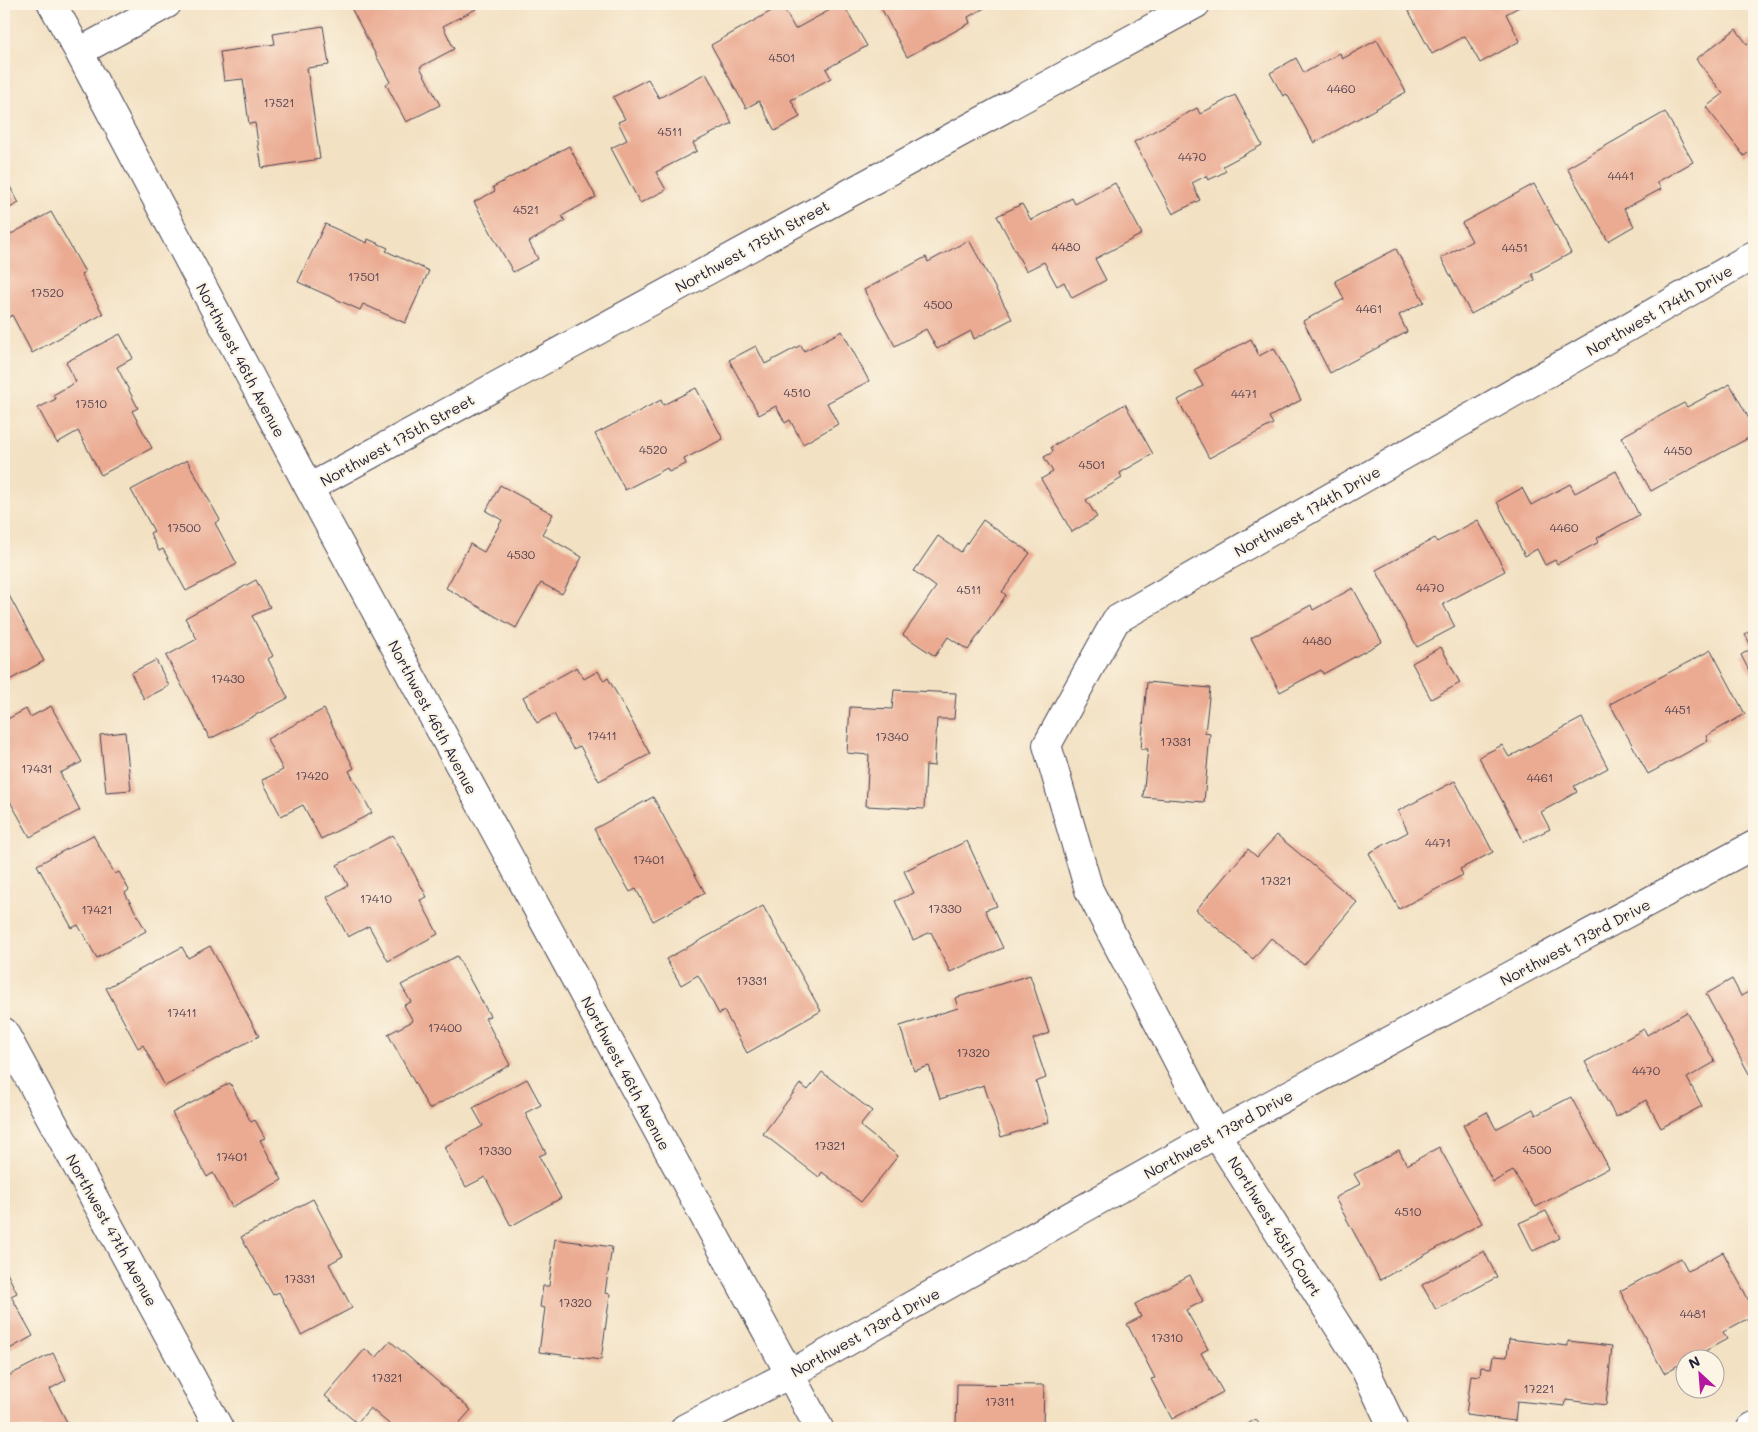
<svg xmlns="http://www.w3.org/2000/svg" width="1758" height="1432" font-family="Mali,sans-serif">
<style>
.building{fill:#ebaa92}
.lines{fill:none;stroke-linecap:round;stroke-linejoin:round}
.street-casing{stroke:#413f4f;stroke-width:30}
.secondary-casing{stroke:#413f4f;stroke-width:30}
.street{stroke:#fff;stroke-width:28}
.secondary{stroke:#fff;stroke-width:28}
.labels{text-anchor:middle;dominant-baseline:central;stroke-width:4.5;stroke-linejoin:round;paint-order:stroke}
.number-label{font-size:12px;fill:#544451}
.street-label{font-size:15px;fill:#22223b;stroke:#fcf5e5}
</style>
<rect width="100%" height="100%" fill="#fcf5e5"/>
<filter id="ink" filterUnits="userSpaceOnUse"><feTurbulence type="fractalNoise" baseFrequency=".02" numOctaves="2"/><feDisplacementMap in="SourceGraphic" scale="10" xChannelSelector="R" yChannelSelector="G"/><feConvolveMatrix kernelMatrix="1 2 1 2 8 2 1 2 1" color-interpolation-filters="sRGB"/></filter>
<filter id="wash" filterUnits="userSpaceOnUse"><feTurbulence type="fractalNoise" baseFrequency=".0096" numOctaves="4" result="noise"/><feDisplacementMap in="SourceGraphic" scale="20" xChannelSelector="R" yChannelSelector="G"/><feGaussianBlur stdDeviation="1.12" result="paint"/><feColorMatrix in="noise" values="0 0 0 0 0 0 0 0 0 0 0 0 0 0 0 0 0 1.4 0 .05"/><feComposite in="paint" operator="in"/></filter>
<g filter="url(#wash)">
<rect width="100%" height="100%" fill="#f3e1c3"/>
<g id="blocks">
<path class="building" d="M 349,4 L 473,4 L 476,9 L 443,26 L 454,49 L 420,67 L 440,105 L 406,122 L 386,84 L 390,82 Z
M 841,4 L 843,4 L 867,46 L 826,69 L 831,78 L 791,100 L 800,117 L 775,131 L 759,101 L 746,108 L 711,45 L 782,5 L 795,29 Z
M 879,4 L 992,4 L 968,17 L 970,23 L 907,57 Z
M 1405,4 L 1525,4 L 1506,14 L 1520,41 L 1480,63 L 1465,36 L 1432,54 Z
M 323,26 L 329,65 L 307,68 L 320,159 L 262,168 L 255,123 L 249,124 L 243,79 L 224,81 L 220,52 L 275,44 L 273,34 Z
M 1736,29 L 1747,44 L 1754,38 L 1754,148 L 1744,156 L 1706,107 L 1723,94 L 1696,59 Z
M 1377,40 L 1406,92 L 1314,143 L 1287,94 L 1283,96 L 1270,73 L 1296,58 L 1304,73 L 1340,53 L 1342,59 Z
M 706,73 L 732,123 L 693,143 L 697,151 L 656,172 L 666,190 L 640,203 L 611,148 L 627,140 L 618,122 L 625,119 L 613,97 L 648,79 L 659,98 Z
M 1235,95 L 1262,145 L 1223,166 L 1226,171 L 1217,176 L 1208,180 L 1206,176 L 1192,183 L 1200,200 L 1173,214 L 1134,142 L 1197,108 L 1200,114 Z
M 1665,112 L 1693,162 L 1657,182 L 1661,189 L 1624,209 L 1634,226 L 1608,241 L 1567,168 Z
M 569,146 L 596,197 L 562,216 L 565,221 L 529,242 L 538,259 L 513,272 L 474,202 L 495,191 L 493,187 Z
M 4,176 L 19,203 L 4,211 Z
M 1115,183 L 1142,234 L 1095,259 L 1106,280 L 1072,298 L 1064,282 L 1057,286 L 1044,262 L 1026,271 L 997,216 L 1022,204 L 1031,220 L 1072,198 L 1075,204 Z
M 1534,184 L 1571,253 L 1532,274 L 1535,280 L 1471,314 L 1441,258 L 1472,241 L 1462,223 Z
M 51,212 L 85,272 L 81,274 L 103,314 L 32,353 L 12,315 L 8,318 L 4,310 L 4,238 Z
M 325,224 L 367,243 L 368,239 L 388,248 L 386,251 L 429,271 L 405,323 L 363,304 L 360,310 L 298,282 Z
M 969,240 L 1012,319 L 974,339 L 971,331 L 937,349 L 926,329 L 895,346 L 864,290 L 926,257 L 928,262 Z
M 1396,249 L 1424,302 L 1399,315 L 1407,332 L 1330,373 L 1303,321 L 1344,299 L 1335,281 Z
M 842,331 L 869,381 L 827,403 L 838,424 L 803,444 L 790,420 L 785,423 L 776,406 L 759,415 L 729,360 L 756,346 L 765,364 L 801,345 L 804,351 Z
M 120,334 L 133,358 L 117,367 L 138,408 L 132,411 L 152,448 L 101,475 L 78,431 L 57,443 L 38,408 L 56,399 L 53,395 L 76,382 L 66,362 Z
M 1251,339 L 1259,356 L 1274,348 L 1301,400 L 1269,417 L 1273,424 L 1209,458 L 1178,400 L 1203,386 L 1194,370 Z
M 1730,384 L 1754,428 L 1754,435 L 1651,491 L 1621,437 L 1684,403 L 1687,407 Z
M 696,388 L 723,439 L 684,459 L 686,464 L 669,472 L 667,468 L 625,490 L 595,434 L 661,400 L 663,405 Z
M 1125,404 L 1153,454 L 1120,473 L 1122,478 L 1086,500 L 1097,517 L 1072,532 L 1041,479 L 1053,472 L 1044,457 L 1053,452 L 1051,447 Z
M 187,460 L 220,520 L 215,523 L 237,564 L 186,591 L 163,549 L 159,551 L 150,533 L 154,531 L 131,490 Z
M 1616,471 L 1639,515 L 1597,538 L 1599,542 L 1557,564 L 1555,560 L 1545,565 L 1537,549 L 1525,556 L 1497,502 L 1522,488 L 1531,505 L 1570,484 L 1575,493 Z
M 500,485 L 553,514 L 542,534 L 582,557 L 562,594 L 541,583 L 516,628 L 446,588 L 470,544 L 484,552 L 502,520 L 486,511 Z
M 983,520 L 1030,553 L 1002,592 L 1006,595 L 968,650 L 948,637 L 935,656 L 903,635 L 936,587 L 914,571 L 938,536 L 961,552 Z
M 1478,520 L 1505,571 L 1443,604 L 1455,627 L 1417,647 L 1376,570 L 1435,538 L 1437,542 Z
M 256,580 L 270,607 L 252,616 L 273,656 L 268,659 L 288,698 L 210,739 L 166,656 L 197,639 L 185,618 Z
M 4,586 L 44,661 L 4,683 Z
M 1353,588 L 1382,642 L 1323,674 L 1321,670 L 1280,692 L 1251,638 L 1311,605 L 1313,610 Z
M 1754,623 L 1754,680 L 1741,655 L 1752,648 L 1745,634 L 1754,629 L 1751,624 Z
M 1441,647 L 1460,683 L 1431,699 L 1412,663 Z
M 1711,650 L 1745,714 L 1706,736 L 1708,741 L 1648,774 L 1610,704 Z
M 156,660 L 169,686 L 144,699 L 131,673 Z
M 577,667 L 584,679 L 598,671 L 604,681 L 608,678 L 650,754 L 599,781 L 580,746 L 573,749 L 554,714 L 537,723 L 523,697 Z
M 1147,682 L 1210,688 L 1205,733 L 1210,734 L 1204,802 L 1143,797 L 1148,749 L 1141,749 Z
M 894,690 L 956,693 L 954,719 L 937,719 L 934,766 L 926,765 L 924,809 L 866,806 L 869,755 L 847,753 L 850,707 L 892,709 Z
M 51,706 L 82,762 L 60,773 L 80,810 L 30,837 L 7,796 L 4,798 L 4,721 L 26,709 L 30,717 Z
M 324,709 L 354,768 L 349,771 L 372,813 L 321,839 L 303,805 L 281,816 L 262,780 L 283,770 L 267,739 Z
M 1582,718 L 1608,768 L 1574,786 L 1577,792 L 1541,812 L 1550,829 L 1524,842 L 1479,757 L 1502,745 L 1509,757 Z
M 125,732 L 131,790 L 106,792 L 100,735 Z
M 1455,781 L 1493,852 L 1460,869 L 1463,875 L 1399,909 L 1369,853 L 1408,832 L 1398,811 Z
M 653,797 L 705,893 L 653,921 L 636,889 L 630,892 L 594,829 Z
M 93,835 L 115,874 L 119,872 L 129,890 L 125,893 L 146,931 L 97,958 L 78,925 L 72,928 L 37,865 Z
M 393,835 L 427,897 L 420,900 L 438,934 L 388,961 L 369,926 L 348,937 L 327,897 L 348,885 L 337,865 Z
M 1277,835 L 1357,902 L 1304,965 L 1271,938 L 1253,959 L 1196,910 L 1248,849 L 1257,857 Z
M 967,841 L 997,906 L 985,910 L 1003,948 L 950,972 L 931,932 L 913,940 L 895,901 L 914,893 L 904,871 Z
M 763,906 L 821,1011 L 747,1053 L 724,1011 L 719,1014 L 698,975 L 681,985 L 666,959 Z
M 210,946 L 259,1036 L 165,1086 L 143,1045 L 138,1048 L 106,988 L 182,947 L 188,958 Z
M 457,956 L 490,1016 L 485,1018 L 510,1065 L 429,1109 L 388,1034 L 413,1021 L 404,1005 L 411,1002 L 401,985 Z
M 1030,975 L 1049,1033 L 1033,1039 L 1046,1078 L 1036,1082 L 1049,1122 L 1001,1137 L 984,1085 L 940,1099 L 929,1066 L 914,1071 L 900,1026 L 958,1008 L 955,998 Z
M 1732,979 L 1741,996 L 1754,989 L 1754,1083 L 1706,994 Z
M 1687,1012 L 1715,1062 L 1687,1078 L 1702,1106 L 1661,1128 L 1646,1100 L 1616,1117 L 1585,1062 L 1644,1029 L 1647,1035 Z
M 822,1072 L 872,1111 L 860,1126 L 898,1156 L 861,1202 L 822,1172 L 819,1177 L 763,1134 L 800,1084 L 808,1090 Z
M 527,1079 L 541,1105 L 525,1113 L 546,1153 L 539,1156 L 561,1198 L 511,1226 L 485,1177 L 466,1187 L 444,1147 L 483,1126 L 473,1108 Z
M 230,1083 L 251,1122 L 255,1120 L 265,1138 L 260,1140 L 282,1180 L 232,1207 L 213,1173 L 207,1177 L 172,1113 Z
M 1571,1097 L 1609,1168 L 1536,1207 L 1513,1171 L 1493,1182 L 1463,1125 L 1487,1112 L 1496,1129 L 1533,1109 L 1536,1115 Z
M 1439,1147 L 1482,1223 L 1380,1280 L 1335,1198 L 1360,1184 L 1354,1174 L 1399,1150 L 1407,1165 Z
M 313,1199 L 343,1256 L 329,1264 L 352,1308 L 301,1335 L 279,1292 L 273,1295 L 241,1237 Z
M 1546,1211 L 1560,1238 L 1533,1251 L 1519,1223 Z
M 555,1239 L 612,1247 L 605,1293 L 610,1294 L 601,1360 L 539,1352 L 545,1308 L 540,1307 L 543,1286 L 549,1286 Z
M 1484,1251 L 1497,1277 L 1436,1310 L 1422,1285 Z
M 1723,1252 L 1754,1310 L 1754,1315 L 1723,1332 L 1727,1339 L 1689,1360 L 1686,1360 L 1686,1361 L 1664,1373 L 1620,1291 L 1681,1258 L 1688,1271 Z
M 4,1267 L 17,1293 L 11,1296 L 33,1336 L 4,1352 Z
M 1190,1275 L 1203,1301 L 1186,1310 L 1208,1349 L 1201,1353 L 1223,1392 L 1172,1419 L 1151,1379 L 1155,1378 L 1127,1324 L 1141,1317 L 1135,1304 Z
M 1509,1339 L 1568,1346 L 1568,1341 L 1612,1346 L 1606,1405 L 1566,1400 L 1565,1406 L 1517,1401 L 1515,1421 L 1466,1415 L 1471,1375 L 1480,1376 L 1481,1367 L 1491,1368 L 1493,1356 L 1507,1357 Z
M 390,1341 L 471,1410 L 455,1428 L 403,1428 L 399,1425 L 397,1428 L 394,1428 L 370,1408 L 357,1423 L 325,1396 L 365,1349 L 376,1358 Z
M 53,1353 L 66,1380 L 50,1389 L 70,1428 L 4,1428 L 4,1395 L 7,1393 L 4,1387 L 4,1378 Z
M 957,1384 L 1044,1385 L 1043,1428 L 956,1428 Z
M 1256,1419 L 1261,1428 L 1241,1428 Z"/>
</g>
</g>
<g filter="url(#ink)">
<use href="#blocks" fill-opacity="0" stroke="#413f4f" stroke-width="1"/>
<g class="lines">
<g class="street-casing">
<path id="street" d="M 52,4 L 79,52 L 309,488 L 819,1428
M 79,52 L 167,4
M 309,488 L 1196,4
M 1393,1428 L 1364,1367 L 1216,1134 L 1089,890 L 1047,745 L 1116,620 L 1754,255
M 1751,1428 L 1754,1426"/>
</g>
<g class="secondary-casing">
<path id="secondary" d="M 4,1032 L 219,1428
M 685,1428 L 790,1374 L 1216,1134 L 1754,845"/>
</g>
<use href="#street" class="street"/>
<use href="#secondary" class="secondary"/>
</g>
</g>
<g class="labels">
<g class="number-label">
<text x="782" y="57">4501</text>
<text x="1341" y="88">4460</text>
<text x="279" y="102">17521</text>
<text x="670" y="131">4511</text>
<text x="1192" y="156">4470</text>
<text x="1621" y="175">4441</text>
<text x="526" y="209">4521</text>
<text x="1066" y="246">4480</text>
<text x="1515" y="247">4451</text>
<text x="364" y="276">17501</text>
<text x="47" y="292">17520</text>
<text x="938" y="304">4500</text>
<text x="1369" y="308">4461</text>
<text x="797" y="392">4510</text>
<text x="1244" y="393">4471</text>
<text x="91" y="403">17510</text>
<text x="653" y="449">4520</text>
<text x="1678" y="450">4450</text>
<text x="1092" y="464">4501</text>
<text x="184" y="527">17500</text>
<text x="1564" y="527">4460</text>
<text x="521" y="554">4530</text>
<text x="1430" y="587">4470</text>
<text x="969" y="589">4511</text>
<text x="1317" y="640">4480</text>
<text x="228" y="678">17430</text>
<text x="1678" y="709">4451</text>
<text x="602" y="735">17411</text>
<text x="892" y="736">17340</text>
<text x="1176" y="741">17331</text>
<text x="37" y="768">17431</text>
<text x="312" y="775">17420</text>
<text x="1540" y="777">4461</text>
<text x="1438" y="842">4471</text>
<text x="649" y="859">17401</text>
<text x="1276" y="880">17321</text>
<text x="376" y="898">17410</text>
<text x="945" y="908">17330</text>
<text x="97" y="909">17421</text>
<text x="752" y="980">17331</text>
<text x="182" y="1012">17411</text>
<text x="445" y="1027">17400</text>
<text x="973" y="1052">17320</text>
<text x="1646" y="1070">4470</text>
<text x="830" y="1145">17321</text>
<text x="1537" y="1149">4500</text>
<text x="495" y="1150">17330</text>
<text x="232" y="1156">17401</text>
<text x="1408" y="1211">4510</text>
<text x="300" y="1278">17331</text>
<text x="575" y="1302">17320</text>
<text x="1693" y="1313">4481</text>
<text x="1167" y="1337">17310</text>
<text x="387" y="1377">17321</text>
<text x="1539" y="1388">17221</text>
<text x="1000" y="1401">17311</text>
</g>
<g class="street-label">
<text transform="translate(752 246) rotate(-29)">Northwest 175th Street</text>
<text transform="translate(1659 310) rotate(-30)">Northwest 174th Drive</text>
<text transform="translate(241 360) rotate(62)">Northwest 46th Avenue</text>
<text transform="translate(397 440) rotate(-29)">Northwest 175th Street</text>
<text transform="translate(1307 511) rotate(-30)">Northwest 174th Drive</text>
<text transform="translate(433 717) rotate(62)">Northwest 46th Avenue</text>
<text transform="translate(1575 942) rotate(-28)">Northwest 173rd Drive</text>
<text transform="translate(626 1073) rotate(62)">Northwest 46th Avenue</text>
<text transform="translate(1218 1134) rotate(-29)">Northwest 173rd Drive</text>
<text transform="translate(1275 1226) rotate(58)">Northwest 45th Court</text>
<text transform="translate(112 1230) rotate(61)">Northwest 47th Avenue</text>
<text transform="translate(865 1332) rotate(-29)">Northwest 173rd Drive</text>
</g>
</g>
<rect width="1758" height="1432" fill="none" stroke="#fcf5e5" stroke-width="20"/>
<g transform="translate(1700 1374) rotate(334)"><circle r="24" fill="#fcf5e5" stroke="#a5a1a1"/>
<path d="M0-4L9 19L0 12L-9 19Z" fill="#b5179e"/>
<text y="-8" font-size="14" font-weight="bold" text-anchor="middle" fill="#22223b">N</text>
</g>
</svg>
